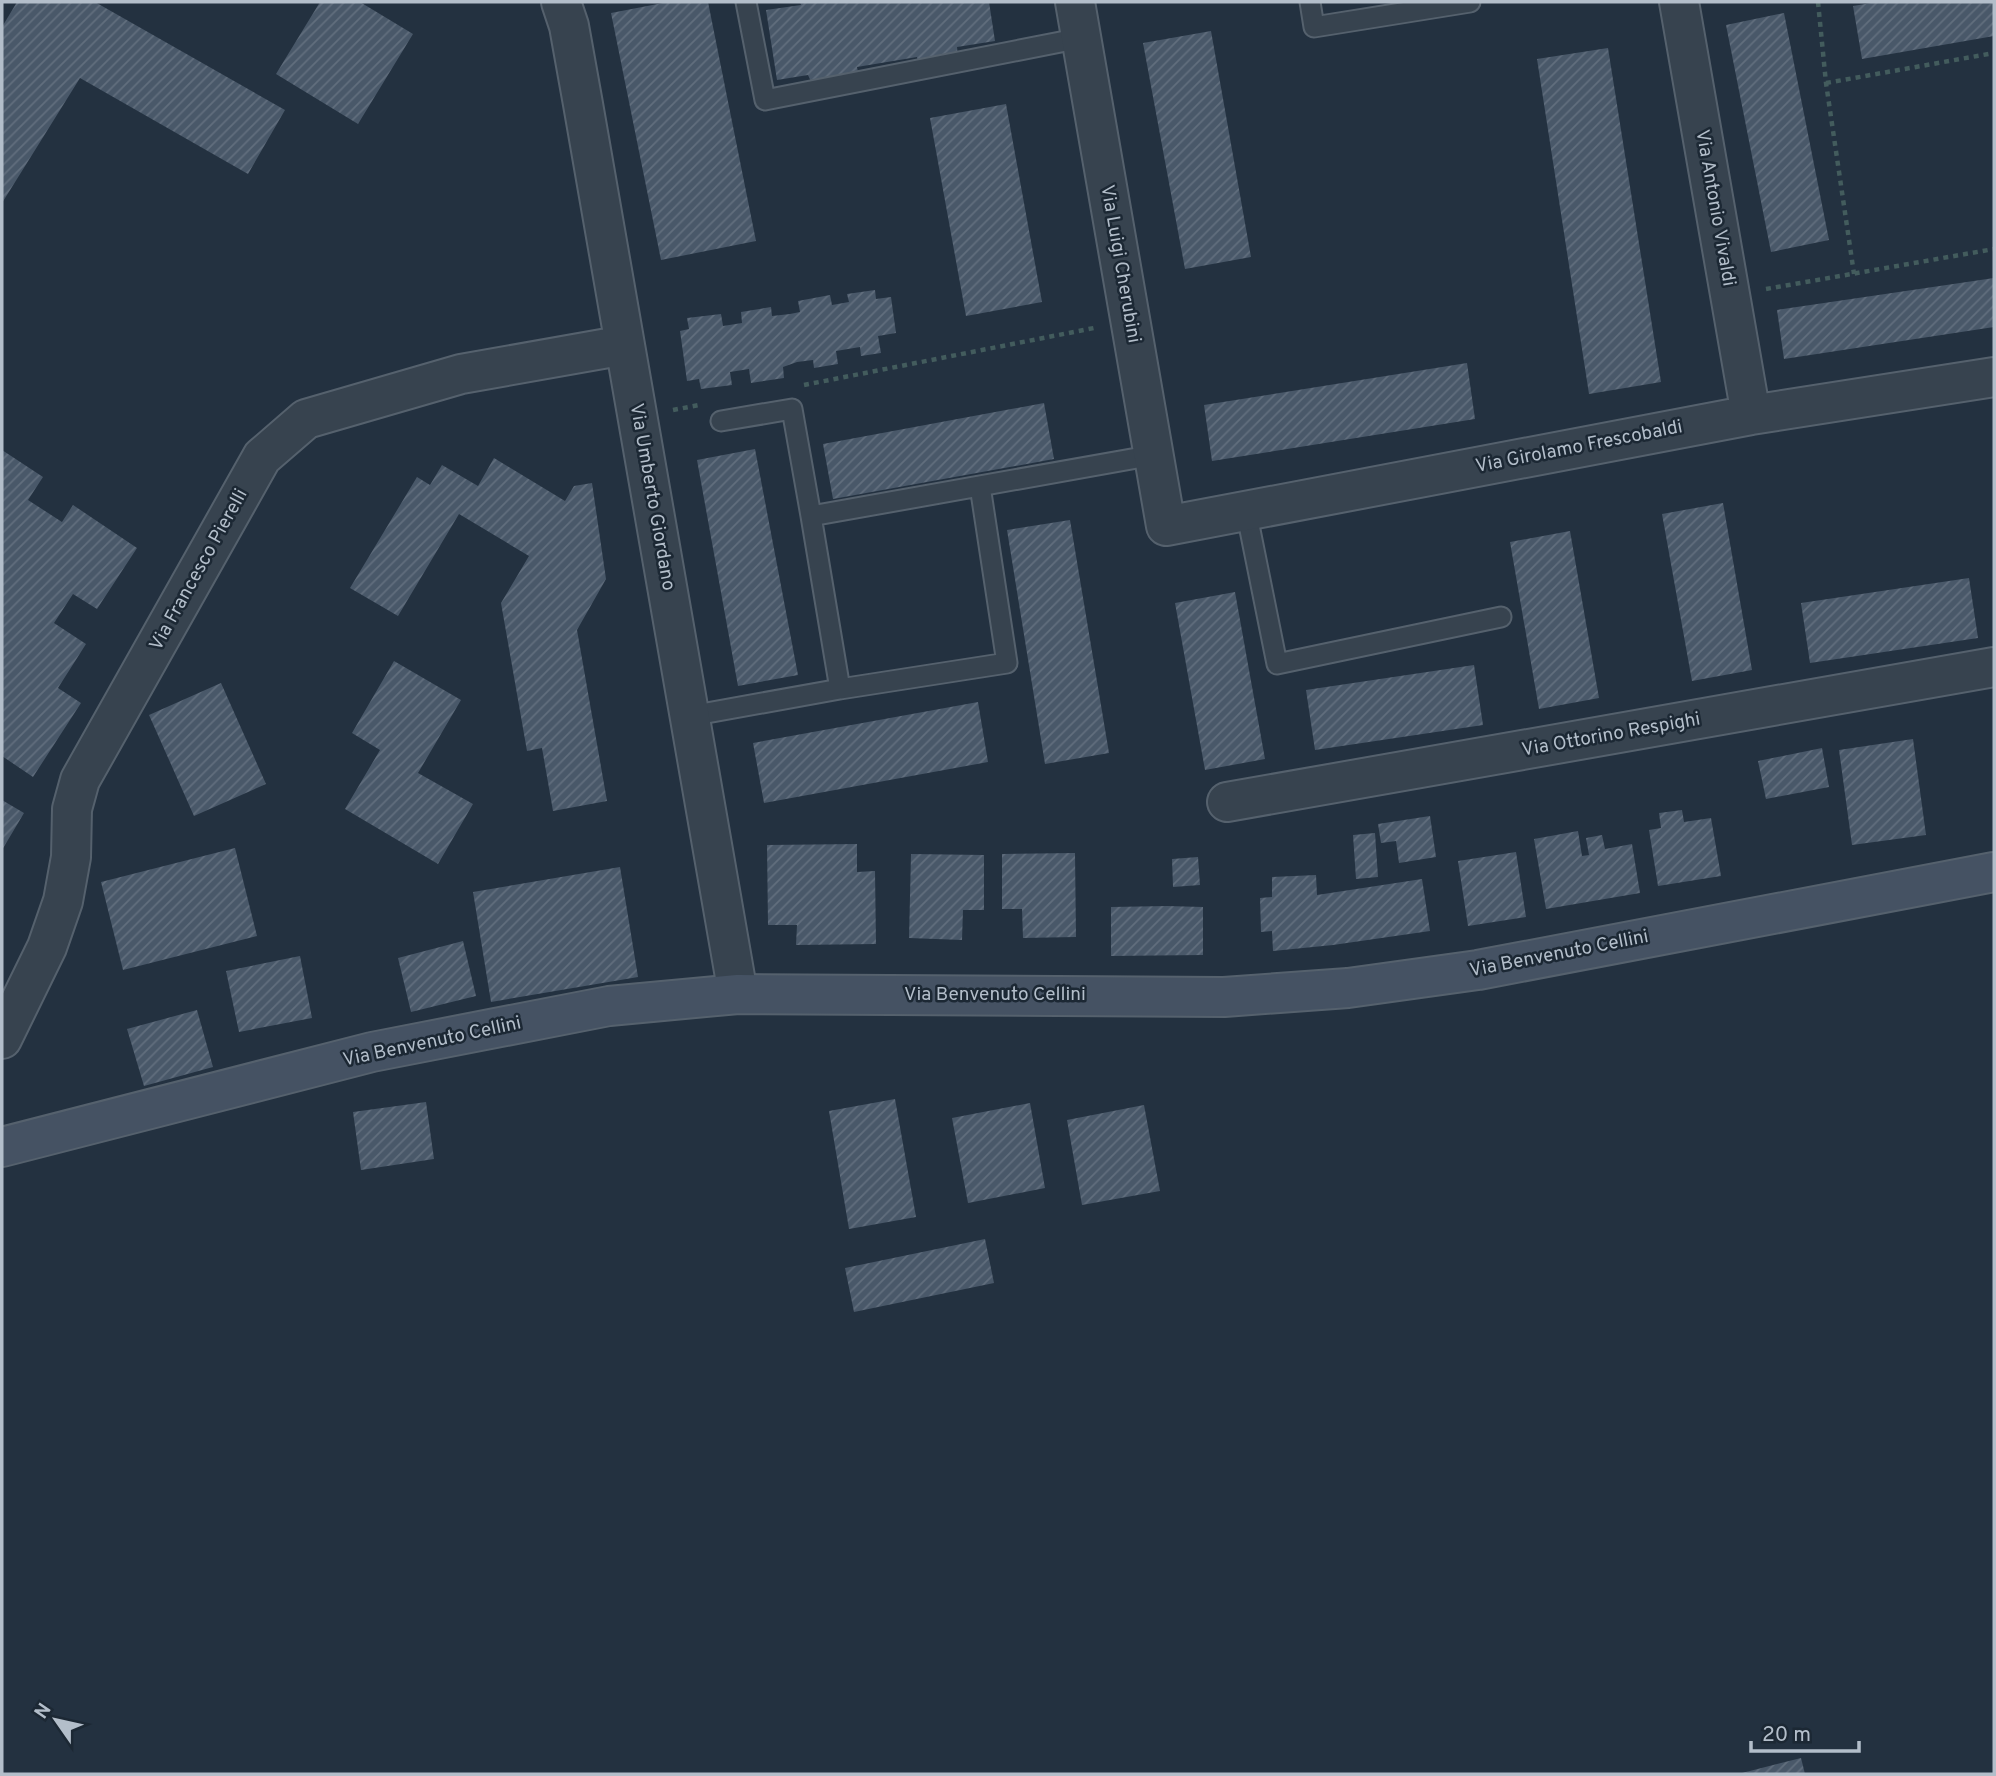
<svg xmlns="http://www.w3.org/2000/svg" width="1996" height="1776" font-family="Overpass,sans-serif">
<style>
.building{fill:url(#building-hatch)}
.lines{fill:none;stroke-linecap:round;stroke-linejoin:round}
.lane-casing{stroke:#55616d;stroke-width:23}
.street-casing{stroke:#55616d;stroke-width:42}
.secondary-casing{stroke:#55616d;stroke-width:42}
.path{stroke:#435c5d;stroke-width:4.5;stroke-dasharray:5 5;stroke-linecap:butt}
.lane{stroke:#37434f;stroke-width:19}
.street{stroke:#37434f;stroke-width:38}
.secondary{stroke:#455263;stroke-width:38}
.labels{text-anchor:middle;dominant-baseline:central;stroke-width:5;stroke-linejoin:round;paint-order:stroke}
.street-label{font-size:19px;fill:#b3beca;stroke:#1c2834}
</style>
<defs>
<pattern id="building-hatch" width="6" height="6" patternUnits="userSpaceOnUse" patternTransform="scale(1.75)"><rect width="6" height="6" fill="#495869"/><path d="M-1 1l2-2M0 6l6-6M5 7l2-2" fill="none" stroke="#616e7d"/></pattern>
</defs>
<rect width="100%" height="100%" fill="#233140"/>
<path class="building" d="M 17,2 L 95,2 L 285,110 L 248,174 L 80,78 L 2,203 L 2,27 Z
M 320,2 L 360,2 L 413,34 L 358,124 L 276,74 Z
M 668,2 L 708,2 L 756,241 L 661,260 L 611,13 Z
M 800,2 L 989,2 L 995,41 L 957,47 L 958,58 L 918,64 L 917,57 L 857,67 L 859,77 L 812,84 L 808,75 L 777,80 L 766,10 L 801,5 Z
M 1877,2 L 1994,2 L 1994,36 L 1862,59 L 1853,6 Z
M 1784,13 L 1829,240 L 1771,252 L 1726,25 Z
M 1211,31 L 1251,257 L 1185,269 L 1143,43 Z
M 1608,48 L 1661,382 L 1589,394 L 1537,59 Z
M 1006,104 L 1042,302 L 966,316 L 930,118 Z
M 1994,278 L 1994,327 L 1784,359 L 1777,310 Z
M 875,290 L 876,299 L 891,297 L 896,333 L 878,336 L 881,353 L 861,356 L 860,347 L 836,351 L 838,364 L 814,368 L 813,360 L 797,362 L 783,367 L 784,378 L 751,383 L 749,369 L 730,372 L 732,385 L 701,389 L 699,379 L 687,381 L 680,331 L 689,329 L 687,318 L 721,314 L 723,326 L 742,323 L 741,312 L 771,307 L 772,316 L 790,314 L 800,312 L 798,301 L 830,295 L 832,305 L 849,302 L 847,294 Z
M 1467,363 L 1475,419 L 1212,461 L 1204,405 Z
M 1044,403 L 1054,459 L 833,499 L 823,444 Z
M 755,449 L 798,675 L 738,686 L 697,460 Z
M 2,450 L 43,477 L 28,500 L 62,522 L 73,505 L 137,548 L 97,609 L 73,594 L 54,623 L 86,644 L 58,688 L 81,703 L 33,777 L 2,756 Z
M 494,458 L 565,501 L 574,486 L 592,483 L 606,579 L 577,630 L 607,801 L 553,811 L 542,748 L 527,751 L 501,603 L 529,556 L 459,514 L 398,616 L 350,588 L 417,477 L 430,485 L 442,465 L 478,486 Z
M 1723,503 L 1752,670 L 1692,681 L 1662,514 Z
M 1070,520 L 1109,753 L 1045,764 L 1007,530 Z
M 1570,531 L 1599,698 L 1539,709 L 1510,542 Z
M 1969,578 L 1978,638 L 1810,663 L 1801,603 Z
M 1235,592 L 1265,759 L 1205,770 L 1175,603 Z
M 394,661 L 461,700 L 418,773 L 473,804 L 438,864 L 345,809 L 380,750 L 352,733 Z
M 1474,665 L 1483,725 L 1315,750 L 1306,690 Z
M 221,683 L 266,784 L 194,816 L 149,715 Z
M 978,702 L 988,762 L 764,803 L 753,743 Z
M 1913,739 L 1926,835 L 1852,845 L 1839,750 Z
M 1822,748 L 1829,787 L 1766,799 L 1758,761 Z
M 2,800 L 24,813 L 2,850 Z
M 1682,810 L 1684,822 L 1711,818 L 1721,876 L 1658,886 L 1649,830 L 1661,828 L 1659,813 Z
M 1430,816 L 1436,857 L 1399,863 L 1396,841 L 1381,843 L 1378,824 Z
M 1578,831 L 1582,856 L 1589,855 L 1586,838 L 1602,835 L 1605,849 L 1632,844 L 1640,893 L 1546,909 L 1534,839 Z
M 1375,833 L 1378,877 L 1356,879 L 1353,835 Z
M 857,844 L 857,872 L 875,871 L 876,944 L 796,945 L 797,925 L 768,925 L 767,845 Z
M 235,848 L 257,936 L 123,970 L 101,882 Z
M 1516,852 L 1526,917 L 1468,926 L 1458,861 Z
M 1075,853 L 1076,937 L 1023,938 L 1022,909 L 1002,909 L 1002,854 Z
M 911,854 L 984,855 L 984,910 L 963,910 L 962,940 L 909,938 Z
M 1198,857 L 1200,885 L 1173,887 L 1172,859 Z
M 620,867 L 638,977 L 491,1002 L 473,892 Z
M 1316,875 L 1317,895 L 1422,879 L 1430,931 L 1333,945 L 1273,951 L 1272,931 L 1261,932 L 1260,898 L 1272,897 L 1272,877 Z
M 1167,906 L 1203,907 L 1203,955 L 1111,956 L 1111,907 Z
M 463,941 L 476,996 L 411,1012 L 398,958 Z
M 300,956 L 312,1018 L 239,1032 L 226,971 Z
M 197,1010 L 213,1067 L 144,1086 L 127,1029 Z
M 895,1099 L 916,1217 L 849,1229 L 829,1111 Z
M 426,1102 L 434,1159 L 361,1170 L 353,1112 Z
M 1030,1103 L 1045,1188 L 968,1203 L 952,1118 Z
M 1144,1105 L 1160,1191 L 1082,1205 L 1067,1120 Z
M 985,1239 L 994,1283 L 854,1312 L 845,1268 Z
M 1801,1758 L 1805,1774 L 1742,1774 L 1742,1773 Z"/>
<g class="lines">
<g class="lane-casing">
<path id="lane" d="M 746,2 L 765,100 L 1081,38
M 1310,2 L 1314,27 L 1470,2
M 721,421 L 792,409 L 811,516
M 1246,510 L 1277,664 L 1501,617
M 840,689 L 1007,663 L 980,486
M 690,716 L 840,689 L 811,516 L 1154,455"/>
</g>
<g class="street-casing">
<path id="street" d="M 561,2 L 569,26 L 583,104 L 738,994
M 1075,2 L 1166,526 L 1751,415 L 1994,377
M 1679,2 L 1751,415
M 1227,802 L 1994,667
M 2,1039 L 47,947 L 63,901 L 71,857 L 72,809 L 80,780 L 262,457 L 306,419 L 461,374 L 625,345"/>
</g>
<g class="secondary-casing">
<path id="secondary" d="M 2,1147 L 372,1052 L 609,1006 L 738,994 L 1224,997 L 1348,988 L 1478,970 L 1994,872"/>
</g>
<path class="path" d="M 1818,2 L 1826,83 L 1854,274
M 1826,83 L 1994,53
M 1766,289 L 1994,249
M 804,385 L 1094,328
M 673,410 L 699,405"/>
<use href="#lane" class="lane"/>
<use href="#street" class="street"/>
<use href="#secondary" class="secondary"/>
</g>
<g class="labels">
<g class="street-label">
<text transform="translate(1715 208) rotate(80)">Via Antonio Vivaldi</text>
<text transform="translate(1120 264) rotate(80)">Via Luigi Cherubini</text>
<text transform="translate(1579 447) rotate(-11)">Via Girolamo Frescobaldi</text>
<text transform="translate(652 497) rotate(80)">Via Umberto Giordano</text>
<text transform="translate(199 570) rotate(-61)">Via Francesco Pierelli</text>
<text transform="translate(1611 735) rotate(-10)">Via Ottorino Respighi</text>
<text transform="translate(1559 954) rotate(-11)">Via Benvenuto Cellini</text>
<text x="995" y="995">Via Benvenuto Cellini</text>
<text transform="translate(432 1042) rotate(-12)">Via Benvenuto Cellini</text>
</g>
</g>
<rect width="1996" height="1776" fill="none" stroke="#b3beca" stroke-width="7"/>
<g transform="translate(56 1720) rotate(304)" stroke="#1c2834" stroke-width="5" paint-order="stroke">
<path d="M0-5L12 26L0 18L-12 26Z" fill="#b3beca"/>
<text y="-10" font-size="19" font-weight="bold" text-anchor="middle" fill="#b3beca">N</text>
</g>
<path d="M1751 1741v10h108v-10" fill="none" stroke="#b3beca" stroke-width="3.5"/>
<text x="1762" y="1741" font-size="21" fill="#b3beca" stroke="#1c2834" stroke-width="5" paint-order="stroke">20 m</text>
</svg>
